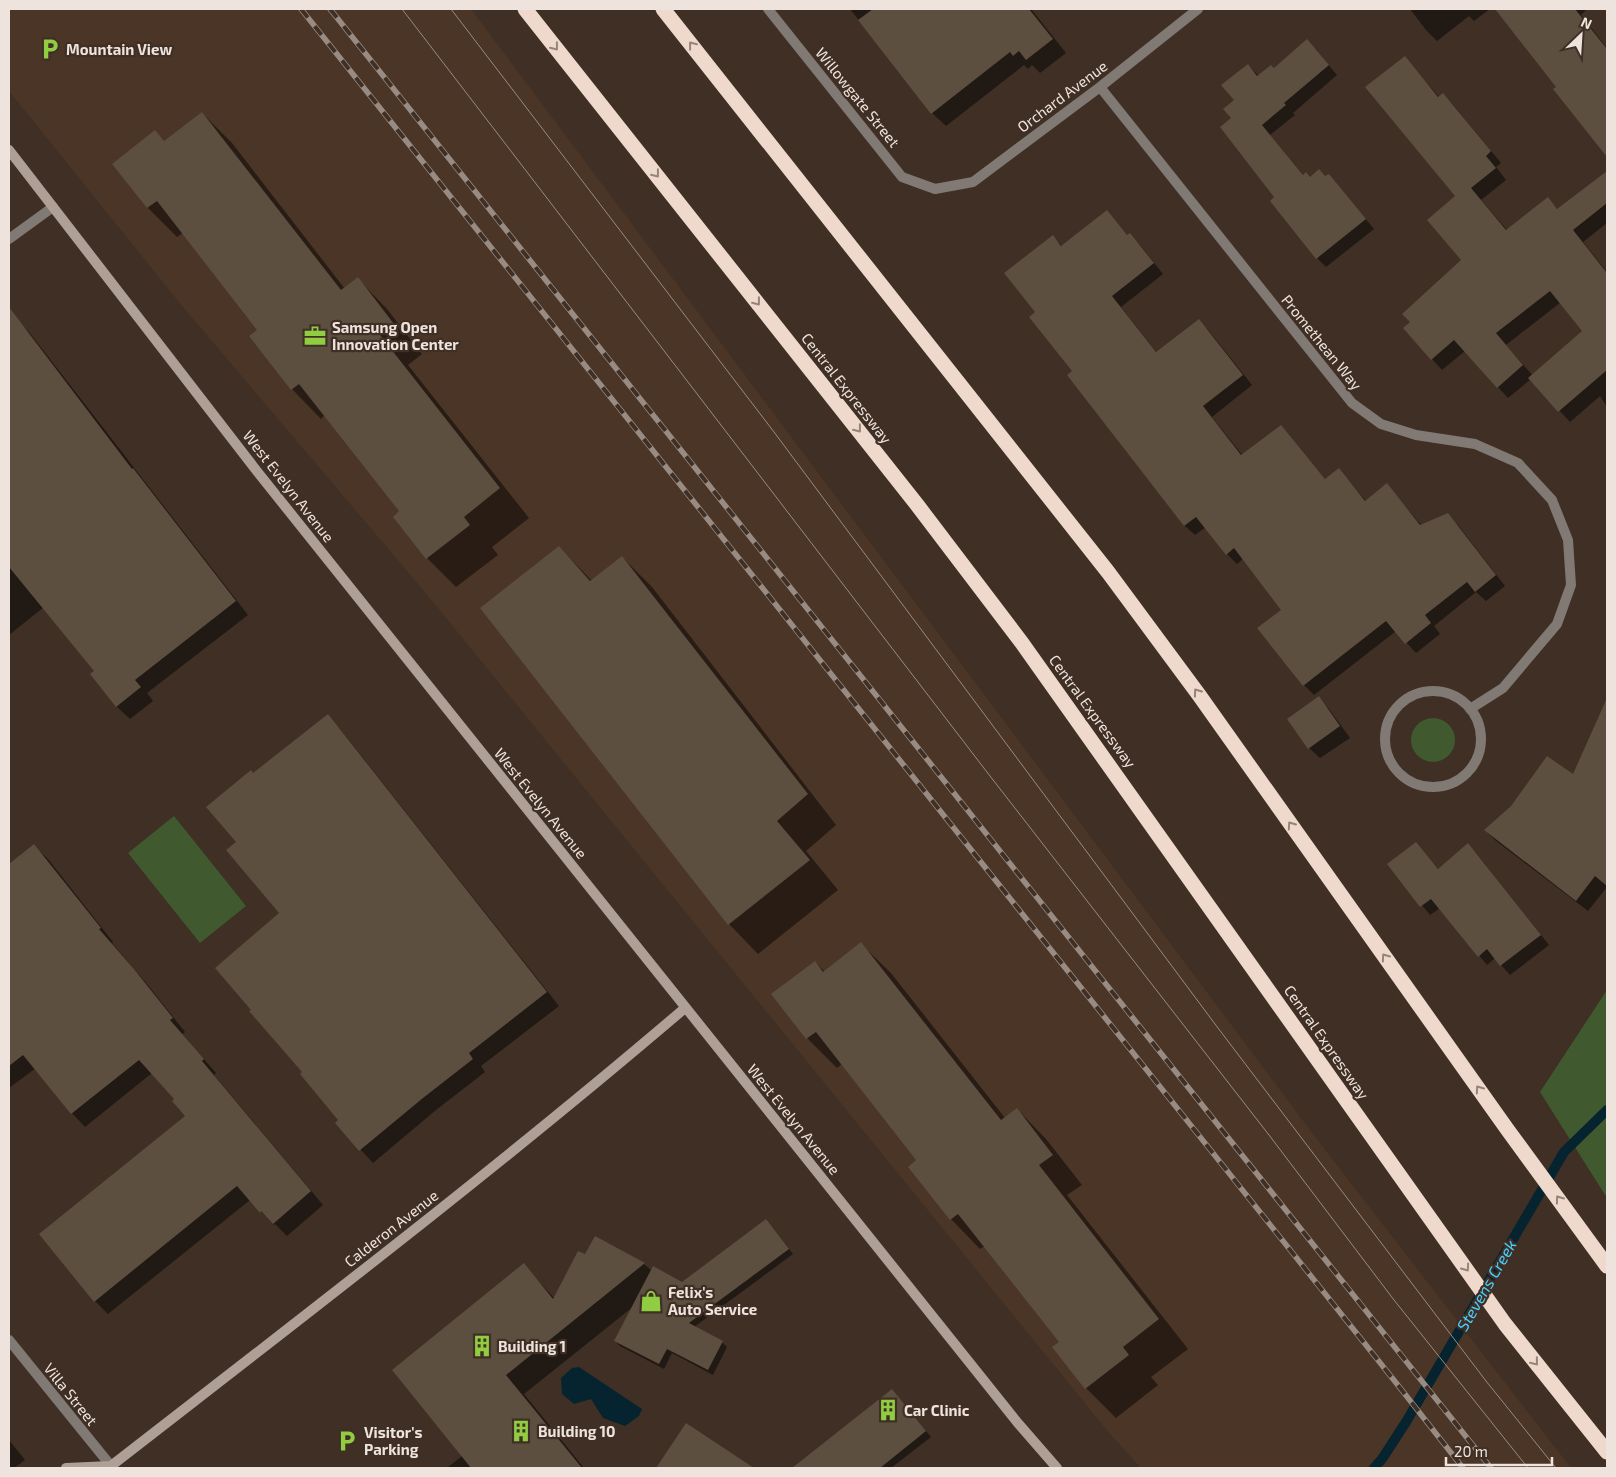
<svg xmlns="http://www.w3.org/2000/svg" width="1616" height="1477" font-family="'Exo 2',sans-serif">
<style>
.built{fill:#4b3526}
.green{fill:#40592e}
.water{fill:#06242f}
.shadow{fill:#0007;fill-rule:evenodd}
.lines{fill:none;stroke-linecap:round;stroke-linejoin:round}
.stream{stroke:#06242f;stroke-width:10}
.building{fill:#5c4f40}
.street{stroke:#817973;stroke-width:10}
.secondary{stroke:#aea097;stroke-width:10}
.highway{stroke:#efd9cc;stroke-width:15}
.tram{stroke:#988b83;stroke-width:1}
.rail-casing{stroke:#988b83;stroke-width:5.5}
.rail{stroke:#3f2f25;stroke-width:4;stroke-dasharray:11;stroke-linecap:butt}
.oneway{stroke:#978478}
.labels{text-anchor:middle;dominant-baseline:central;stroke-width:4.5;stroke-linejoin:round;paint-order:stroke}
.poi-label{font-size:15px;font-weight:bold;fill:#eee4dd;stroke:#3f2f25;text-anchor:start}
.street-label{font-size:15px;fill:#eee4dd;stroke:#3f2f25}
.water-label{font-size:16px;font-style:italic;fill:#48cfff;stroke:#3f2f25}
</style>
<rect width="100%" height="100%" fill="#3f2f25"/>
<path class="built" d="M 9,9 L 471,9 L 1313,1134 L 1571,1468 L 1141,1468 L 1110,1434 L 429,597 L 178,301 L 9,91 Z"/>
<path class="green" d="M1411 740a22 22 0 1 1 44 0a22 22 0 1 1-44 0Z
M 174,816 L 246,906 L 200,943 L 128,853 Z
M 1607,990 L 1607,1198 L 1540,1092 Z"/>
<path class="water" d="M 579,1367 L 642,1409 L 639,1416 L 625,1426 L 603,1418 L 591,1399 L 574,1404 L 562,1394 L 561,1378 L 572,1368 Z"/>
<path class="shadow" d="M 850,9 L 1031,9 L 1066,53 L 1040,73 L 1032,65 L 1028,69 L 1024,65 L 946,126 L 932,113 Z
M 1410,9 L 1490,9 L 1474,21 L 1469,16 L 1437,41 L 1426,30 Z
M 1496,9 L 1587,9 L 1581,15 L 1607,48 L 1607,155 L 1555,89 L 1558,87 Z
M 1316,50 L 1337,75 L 1293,113 L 1295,115 L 1270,135 L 1304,176 L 1311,178 L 1326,177 L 1329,175 L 1374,229 L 1326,267 L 1317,258 L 1276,198 L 1233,119 L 1235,100 L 1248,65 L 1259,76 Z
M 1404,57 L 1440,98 L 1443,95 L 1454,106 L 1501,163 L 1496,167 L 1506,180 L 1481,200 L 1507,230 L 1548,199 L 1558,210 L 1607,172 L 1607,223 L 1583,242 L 1607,272 L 1607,407 L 1600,396 L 1570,422 L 1531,379 L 1508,398 L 1465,351 L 1442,370 L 1432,359 L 1462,260 L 1457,197 ZM 1561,302 L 1584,331 L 1533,376 L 1506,345 Z
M 202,113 L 232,143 L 345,289 L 358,279 L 387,309 L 422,354 L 408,365 L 529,518 L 492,547 L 498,555 L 456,587 L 427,558 L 401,512 L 325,415 L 321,419 L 292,389 L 259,330 L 183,233 L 177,237 L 148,208 L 113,164 L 155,132 L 165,142 Z
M 1107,212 L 1128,236 L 1130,235 L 1140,245 L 1163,274 L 1121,307 L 1157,353 L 1199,321 L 1209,331 L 1252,385 L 1212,417 L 1243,456 L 1281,427 L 1326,480 L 1339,470 L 1366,501 L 1387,485 L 1422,526 L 1447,515 L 1458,525 L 1505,586 L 1486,601 L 1476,592 L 1434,626 L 1440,634 L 1416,653 L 1396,631 L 1314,695 L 1304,685 L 1282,610 L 1244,558 L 1237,564 L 1227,554 L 1206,527 L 1195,535 L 1185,526 L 1126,451 L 1037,312 L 1053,236 L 1063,247 Z
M 16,319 L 29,332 L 248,615 L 147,693 L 153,701 L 130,719 L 116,706 L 95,671 L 44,607 L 9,635 L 9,324 Z
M 559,547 L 592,581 L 622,557 L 652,587 L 836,825 L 806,851 L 838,890 L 758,954 L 729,924 L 482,608 Z
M 1319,698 L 1329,709 L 1350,738 L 1320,758 L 1309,748 Z
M 327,716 L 340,729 L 559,1006 L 481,1066 L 485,1072 L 436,1110 L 373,1163 L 336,1123 L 340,1120 L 304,1072 L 280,913 L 238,842 L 253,774 Z
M 1596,726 L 1607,731 L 1607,887 L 1588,911 L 1496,841 L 1485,830 L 1574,776 Z
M 1415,843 L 1439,870 L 1468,845 L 1477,854 L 1549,945 L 1510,975 L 1495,958 L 1487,965 L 1440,908 L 1430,915 L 1388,864 Z
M 34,846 L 48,859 L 113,942 L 112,943 L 147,984 L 185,1032 L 182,1034 L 216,1073 L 214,1075 L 323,1205 L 287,1236 L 275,1224 L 274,1225 L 250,1200 L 108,1314 L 95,1301 L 41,1234 L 187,1116 L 176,1099 L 152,1073 L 85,1127 L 72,1113 L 36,1068 L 9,1088 L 9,865 Z
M 861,944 L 891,973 L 1005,1118 L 1017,1109 L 1046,1139 L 1082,1185 L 1067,1195 L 1188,1349 L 1151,1377 L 1158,1385 L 1116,1418 L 1086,1388 L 1054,1347 L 1061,1342 L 985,1246 L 980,1249 L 951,1219 L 910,1167 L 918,1160 L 843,1063 L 837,1068 L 807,1038 L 773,995 L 815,962 L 825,972 Z
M 770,1225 L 793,1254 L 694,1327 L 722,1342 L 727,1347 L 713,1375 L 672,1353 L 664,1369 L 620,1346 L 615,1341 L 634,1306 L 524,1394 L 584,1468 L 447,1468 L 462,1456 L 524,1265 L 554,1298 L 586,1256 L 595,1238 L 644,1264 L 652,1271 L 682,1283 Z
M 892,1390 L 931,1437 L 891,1468 L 794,1468 Z
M 686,1425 L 734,1457 L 746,1468 L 657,1468 Z
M 9,1440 L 25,1460 L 14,1468 L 9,1468 Z"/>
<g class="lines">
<path class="stream" d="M 1374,1468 L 1382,1459 L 1406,1422 L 1564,1152 L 1607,1110"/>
</g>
<path class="building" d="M 873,9 L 1029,9 L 1053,39 L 1026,60 L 1019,51 L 1013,56 L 1010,52 L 931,114 L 858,20 Z
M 1495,9 L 1575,9 L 1607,49 L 1607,157 L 1553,89 L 1556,87 Z
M 1307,39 L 1329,65 L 1284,103 L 1286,105 L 1262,125 L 1303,175 L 1306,172 L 1310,177 L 1319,169 L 1325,176 L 1329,174 L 1366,219 L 1316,259 L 1270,201 L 1274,197 L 1220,127 L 1231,118 L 1223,109 L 1234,100 L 1221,85 L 1248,64 L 1257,76 L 1271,65 L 1274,68 Z
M 1405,56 L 1438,97 L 1443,93 L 1491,151 L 1486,156 L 1496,168 L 1471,188 L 1506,230 L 1548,197 L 1557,209 L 1607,171 L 1607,203 L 1573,230 L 1607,273 L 1607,370 L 1558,412 L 1528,378 L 1582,331 L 1550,291 L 1496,333 L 1523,365 L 1497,388 L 1454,340 L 1431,360 L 1403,328 L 1410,322 L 1402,314 L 1461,260 L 1427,220 L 1455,196 L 1365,87 Z
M 202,112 L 341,290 L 358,277 L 394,324 L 380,335 L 500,488 L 464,517 L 470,525 L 426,559 L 393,517 L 399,511 L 299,384 L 291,390 L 249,336 L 257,330 L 157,201 L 147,208 L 112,164 L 155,130 L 164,141 Z
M 1107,210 L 1127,235 L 1130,233 L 1154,263 L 1112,296 L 1156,352 L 1199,319 L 1243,375 L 1203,406 L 1241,455 L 1281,425 L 1325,479 L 1339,468 L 1365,501 L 1387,483 L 1420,525 L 1448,513 L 1496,575 L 1475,592 L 1467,582 L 1425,615 L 1431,623 L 1405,644 L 1386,621 L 1303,686 L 1257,628 L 1281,610 L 1234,548 L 1226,555 L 1196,517 L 1184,526 L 1067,375 L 1072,371 L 1029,317 L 1035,312 L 1004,273 L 1053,235 L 1061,246 Z
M 9,307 L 132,469 L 133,468 L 236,601 L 135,680 L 141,687 L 116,707 L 90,674 L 94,671 L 9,567 Z
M 559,546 L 590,581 L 622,556 L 808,794 L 777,821 L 810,860 L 728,925 L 480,608 Z
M 1319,696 L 1340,726 L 1308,749 L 1287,719 Z
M 1607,698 L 1607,886 L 1595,876 L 1576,901 L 1484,830 L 1511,806 L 1547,756 L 1573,774 Z
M 328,714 L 547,992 L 469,1053 L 473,1059 L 423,1098 L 359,1151 L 335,1123 L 338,1120 L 300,1074 L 302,1072 L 249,1011 L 251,1010 L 215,968 L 279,913 L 226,850 L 236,842 L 206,807 L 251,770 L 253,773 Z
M 1416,842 L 1438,869 L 1468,843 L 1541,935 L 1500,966 L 1487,949 L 1478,957 L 1431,899 L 1420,907 L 1387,864 Z
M 34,844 L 101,928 L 99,929 L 134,969 L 173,1018 L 170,1020 L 204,1059 L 202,1061 L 311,1191 L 273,1224 L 261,1211 L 260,1213 L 237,1186 L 94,1302 L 39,1234 L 185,1116 L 172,1101 L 174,1099 L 139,1060 L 71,1114 L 23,1055 L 9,1066 L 9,864 Z
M 861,942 L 1001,1120 L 1017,1108 L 1053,1155 L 1039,1165 L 1159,1319 L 1123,1347 L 1129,1355 L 1085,1389 L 1052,1347 L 1059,1342 L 958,1214 L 950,1220 L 908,1167 L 916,1160 L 816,1032 L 806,1039 L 771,994 L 815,961 L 823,972 Z
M 766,1219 L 789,1249 L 689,1323 L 723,1341 L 708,1370 L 667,1349 L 659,1364 L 614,1341 L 653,1266 L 682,1282 Z
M 595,1236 L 645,1263 L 506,1375 L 582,1468 L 471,1468 L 392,1370 L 524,1263 L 553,1299 L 578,1251 L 585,1254 Z
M 892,1389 L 926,1431 L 880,1468 L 792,1468 Z
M 686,1423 L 754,1468 L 656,1468 Z"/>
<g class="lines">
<path class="street" d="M 768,9 L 902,177 L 935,189 L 973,182 L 1100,87 L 1198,9
M 1100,87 L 1352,403 L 1381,424 L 1416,435 L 1475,444 L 1518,463 L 1552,500 L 1568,540 L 1571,585 L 1557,624 L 1503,688 L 1470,709
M 9,239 L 53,207
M1385 739a48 48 0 1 1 96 0a48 48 0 1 1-96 0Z
M 9,1340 L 111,1466"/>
<path class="secondary" d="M 9,150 L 256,470 L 1017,1422 L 1057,1468
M 66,1468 L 111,1466 C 304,1316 499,1167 685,1008"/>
<path class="highway" d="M 525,9 L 918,506 L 1022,643 L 1505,1324 L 1607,1452
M 663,9 L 1108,572 L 1199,695 L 1507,1129 L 1607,1266"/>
<path class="tram" d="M 402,9 L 990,776 L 1269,1135 L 1394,1300 L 1528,1468
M 451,9 L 774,432 L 1218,1028 L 1486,1381 L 1556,1468"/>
<g class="rail-casing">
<path id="rail" d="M 301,9 L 1397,1384 L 1463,1468
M 330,9 L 1491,1468"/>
</g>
<use href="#rail" class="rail"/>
</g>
<defs><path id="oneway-chevron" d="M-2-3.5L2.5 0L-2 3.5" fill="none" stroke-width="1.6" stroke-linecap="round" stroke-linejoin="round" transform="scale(1.25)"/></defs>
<g class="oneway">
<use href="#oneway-chevron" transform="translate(692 45) rotate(-128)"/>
<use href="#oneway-chevron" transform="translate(555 47) rotate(52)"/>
<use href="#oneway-chevron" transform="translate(656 174) rotate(52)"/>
<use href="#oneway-chevron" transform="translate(757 302) rotate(52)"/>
<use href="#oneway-chevron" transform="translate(858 429) rotate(52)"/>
<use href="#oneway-chevron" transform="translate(1197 692) rotate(-126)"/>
<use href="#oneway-chevron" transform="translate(1291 825) rotate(-125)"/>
<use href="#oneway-chevron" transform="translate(1385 957) rotate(-125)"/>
<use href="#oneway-chevron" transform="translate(1479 1089) rotate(-125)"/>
<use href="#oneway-chevron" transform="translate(1559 1199) rotate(-126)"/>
<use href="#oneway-chevron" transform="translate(1466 1268) rotate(55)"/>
<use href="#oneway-chevron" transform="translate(1535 1362) rotate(51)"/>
</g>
<defs>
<g id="parking-bare" transform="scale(1.725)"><path d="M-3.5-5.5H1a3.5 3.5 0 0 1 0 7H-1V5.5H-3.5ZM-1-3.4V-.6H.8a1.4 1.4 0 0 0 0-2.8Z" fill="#90cd41" stroke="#3f2f25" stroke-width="2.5" paint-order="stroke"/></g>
<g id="office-bare" transform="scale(1.725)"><path d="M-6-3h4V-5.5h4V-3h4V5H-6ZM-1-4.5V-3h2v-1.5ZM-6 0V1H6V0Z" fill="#90cd41" stroke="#3f2f25" stroke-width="2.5" paint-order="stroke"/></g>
<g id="shop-bare" transform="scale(1.725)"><path d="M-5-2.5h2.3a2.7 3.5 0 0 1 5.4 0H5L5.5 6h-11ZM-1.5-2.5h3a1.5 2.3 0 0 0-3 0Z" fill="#90cd41" stroke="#3f2f25" stroke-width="2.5" paint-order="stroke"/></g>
<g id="building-bare" transform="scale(1.725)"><path d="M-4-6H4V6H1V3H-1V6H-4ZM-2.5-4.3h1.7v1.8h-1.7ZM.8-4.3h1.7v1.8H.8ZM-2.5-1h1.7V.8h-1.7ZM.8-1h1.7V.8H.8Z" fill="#90cd41" stroke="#3f2f25" stroke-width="2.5" paint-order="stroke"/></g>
</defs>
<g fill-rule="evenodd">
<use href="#parking-bare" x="50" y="49"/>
<use href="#office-bare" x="315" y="336"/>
<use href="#shop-bare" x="651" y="1301"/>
<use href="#building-bare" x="482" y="1346"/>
<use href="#building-bare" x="888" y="1410"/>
<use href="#building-bare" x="521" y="1431"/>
<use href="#parking-bare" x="347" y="1441"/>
</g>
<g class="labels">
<g class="poi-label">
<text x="66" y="49">Mountain View</text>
<text x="332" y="327">Samsung Open<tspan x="332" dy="17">Innovation Center</tspan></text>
<text x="668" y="1292">Felix's<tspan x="668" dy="17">Auto Service</tspan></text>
<text x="498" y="1346">Building 1</text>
<text x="904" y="1410">Car Clinic</text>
<text x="538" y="1431">Building 10</text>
<text x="364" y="1432">Visitor's<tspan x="364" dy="17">Parking</tspan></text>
</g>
<g class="street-label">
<text transform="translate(1062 96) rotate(-37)">Orchard Avenue</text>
<text transform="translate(858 97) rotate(51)">Willowgate Street</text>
<text transform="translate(1322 342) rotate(51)">Promethean Way</text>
<text transform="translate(847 388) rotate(52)">Central Expressway</text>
<text transform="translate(289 486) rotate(52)">West Evelyn Avenue</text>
<text transform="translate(1093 711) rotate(54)">Central Expressway</text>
<text transform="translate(541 803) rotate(51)">West Evelyn Avenue</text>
<text transform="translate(1327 1042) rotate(55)">Central Expressway</text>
<text transform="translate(794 1119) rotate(51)">West Evelyn Avenue</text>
<text transform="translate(391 1228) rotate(-38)">Calderon Avenue</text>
<text transform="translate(71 1394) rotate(51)">Villa Street</text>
</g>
<g class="water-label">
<text transform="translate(1486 1285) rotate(-60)">Stevens Creek</text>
</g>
</g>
<rect width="1616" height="1477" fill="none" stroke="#eee4dd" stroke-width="20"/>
<g transform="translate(1581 35) rotate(25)" stroke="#3f2f25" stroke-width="4" paint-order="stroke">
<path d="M0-4L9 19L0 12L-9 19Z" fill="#eee4dd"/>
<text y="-8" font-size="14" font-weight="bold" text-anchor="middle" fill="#eee4dd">N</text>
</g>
<path d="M1446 1457v8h106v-8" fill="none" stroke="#eee4dd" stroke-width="2.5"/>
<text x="1454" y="1457" font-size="15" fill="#eee4dd" stroke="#3f2f25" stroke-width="4" paint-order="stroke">20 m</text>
</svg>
